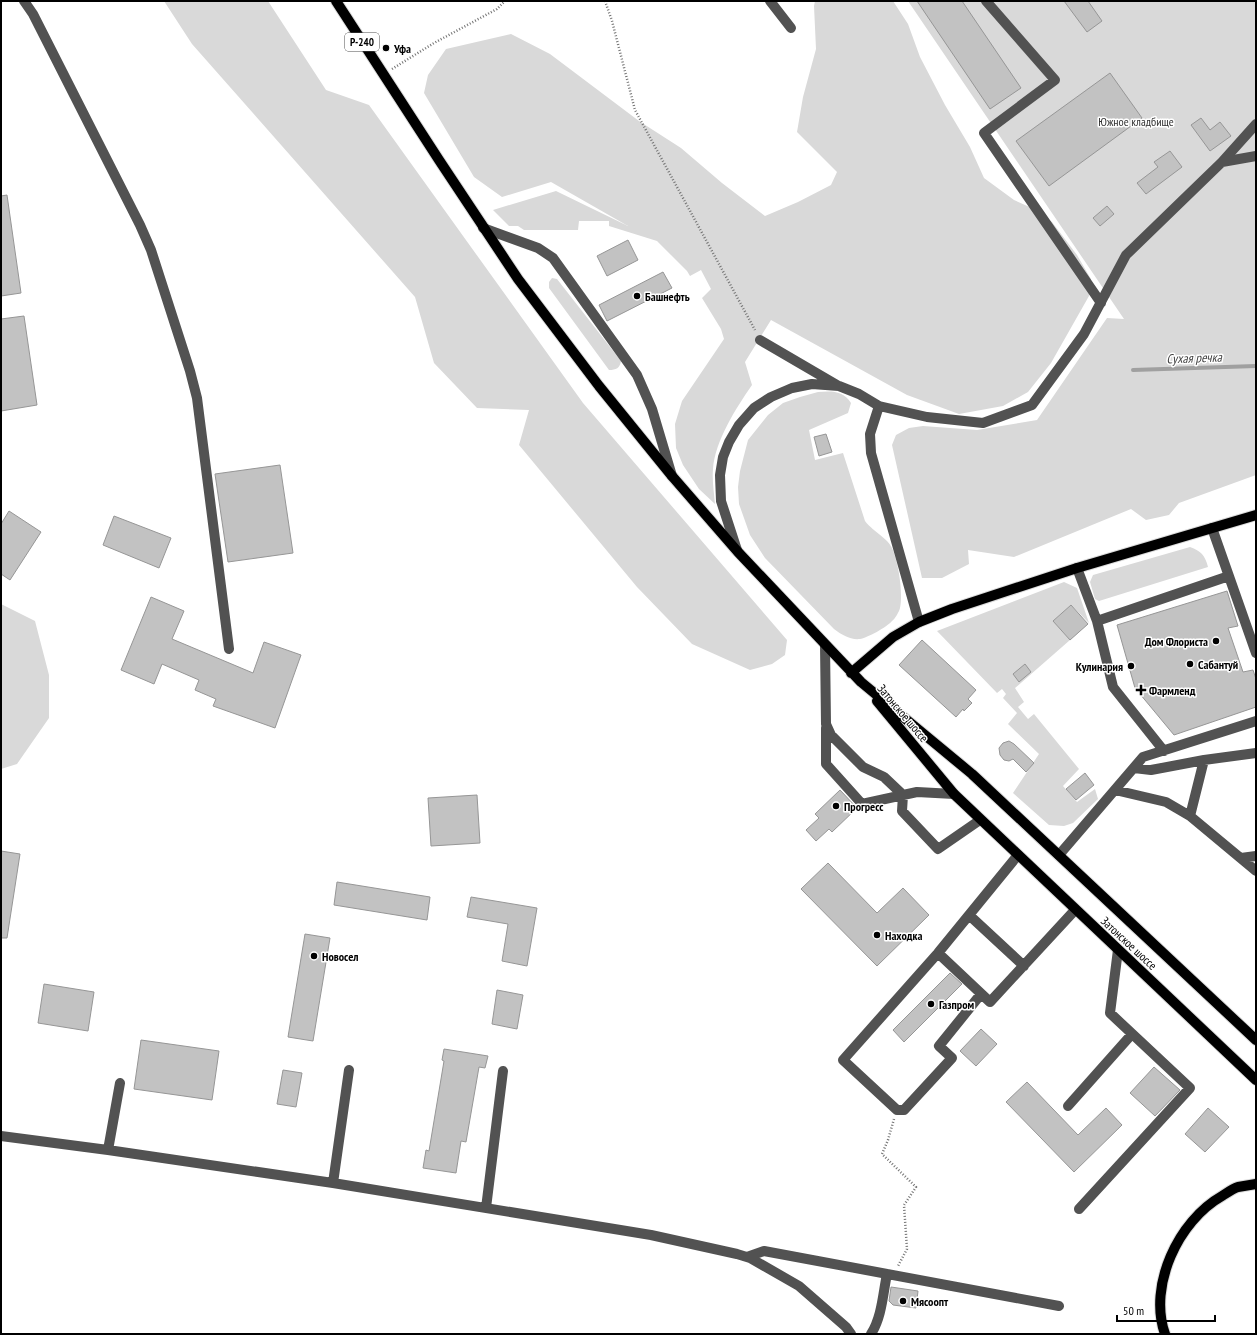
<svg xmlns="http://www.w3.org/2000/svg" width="1257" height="1335" font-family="'PT Sans Narrow',sans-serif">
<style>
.green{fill:#d9d9d9}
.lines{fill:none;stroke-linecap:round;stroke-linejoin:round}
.stream{stroke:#a0a0a0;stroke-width:4}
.building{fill:#c2c2c2;stroke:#969696}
.major-casing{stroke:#dbdbdb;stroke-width:12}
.path{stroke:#747474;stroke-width:2.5;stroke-dasharray:1 2;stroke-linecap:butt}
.minor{stroke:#525252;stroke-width:10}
.major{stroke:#000;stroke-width:10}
.poi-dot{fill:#000;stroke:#fff;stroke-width:1.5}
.labels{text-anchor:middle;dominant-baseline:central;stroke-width:3;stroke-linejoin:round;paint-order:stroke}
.shield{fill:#fff;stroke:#4c4c4c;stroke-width:1}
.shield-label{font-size:11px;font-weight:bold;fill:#000}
.poi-label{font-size:12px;font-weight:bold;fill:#000;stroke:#fff;text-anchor:start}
.park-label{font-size:12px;fill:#303030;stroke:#fff}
.street-label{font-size:12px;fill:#000;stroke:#fff}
.water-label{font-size:13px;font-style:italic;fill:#414141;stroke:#fff}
</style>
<rect width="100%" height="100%" fill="#fff"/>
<path class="green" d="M 164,1 L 268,1 L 326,90 L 369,105 L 583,403 L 787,640 L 785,655 L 772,664 L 750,670 L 692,644 L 637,587 L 519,445 L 529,410 L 477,408 L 434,363 L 415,297 L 192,44 Z
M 815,1 L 893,1 L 908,24 L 920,57 L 945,105 L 970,147 L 984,178 L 1014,200 L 1034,209 L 1052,222 L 1077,255 L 1091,279 L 1089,296 L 1051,363 L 1028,392 L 1003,406 L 959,414 L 907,395 L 771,320 L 745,362 L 752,385 C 736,408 715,441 713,469 C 712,480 714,493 715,504 L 699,489 L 683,465 L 676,448 L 675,424 L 682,401 L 724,339 L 721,329 L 702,298 L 711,289 L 701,270 L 690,276 L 687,271 L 657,241 L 609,226 L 609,221 L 579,221 L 578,230 L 524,230 L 518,226 L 509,226 L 493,210 L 556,191 L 628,226 L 551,182 L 502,197 L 474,177 L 424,93 L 428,75 L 446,49 L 511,34 L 550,54 L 639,121 L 681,148 L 722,183 L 765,216 L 798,202 L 831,185 L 837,172 L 797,132 L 803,97 L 816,49 L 814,6 Z
M 908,1 L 1256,1 L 1256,475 L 1179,503 L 1169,515 L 1146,520 L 1131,509 L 1014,557 L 968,550 L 969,564 L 942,578 L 922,578 L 892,445 L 896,435 L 909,428 L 923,426 L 977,430 L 1037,420 L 1107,318 L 1124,319 Z
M 552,278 L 557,279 L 621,361 C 620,368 616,370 609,370 L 549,288 L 549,282 Z
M 818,392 C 831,391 843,390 851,403 L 848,413 L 809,430 L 815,460 L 843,453 L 865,521 C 874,533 890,538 894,553 C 899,568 903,593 900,608 C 899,612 895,619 892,621 C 887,627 867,638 860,639 C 850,640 842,635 834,629 L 765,558 L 750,535 L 739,504 L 738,487 L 740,471 L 748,440 L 768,415 L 783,403 L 800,397 Z
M 1190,547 C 1201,551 1205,555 1208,567 L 1099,601 L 1095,599 L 1090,582 L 1093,575 Z
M 1064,582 L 1077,588 L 1089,623 L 1071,605 L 1053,621 L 1070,640 L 1015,688 L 1024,702 L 1018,707 L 1028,719 L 1034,714 L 1079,769 L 1063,786 L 1077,802 L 1095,789 L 1098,799 L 1073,823 L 1064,826 L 1049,825 L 1013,793 L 1039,754 L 1008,724 L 1017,713 L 1003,698 L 1006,694 L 1002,689 L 997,693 L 937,631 Z
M 1,604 L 35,621 L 49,675 L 49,718 L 17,764 L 1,769 Z"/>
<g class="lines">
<path class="stream" d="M 1133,370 L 1256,366"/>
</g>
<path class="building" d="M 917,1 L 962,1 L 1021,88 L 990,109 Z
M 1064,1 L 1088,1 L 1102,21 L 1087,32 Z
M 1110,73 L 1142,118 L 1049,186 L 1016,141 Z
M 1201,118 L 1210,130 L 1220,122 L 1231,136 L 1210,151 L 1191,125 Z
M 1170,151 L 1182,167 L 1146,194 L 1137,183 L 1158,167 L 1154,162 Z
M 7,195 L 21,293 L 1,296 L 1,196 Z
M 1107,206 L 1114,214 L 1100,226 L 1093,218 Z
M 628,240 L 638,260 L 607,276 L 597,256 Z
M 663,272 L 672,288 L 607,321 L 599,305 Z
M 24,316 L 37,405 L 1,411 L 1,319 Z
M 826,434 L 832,452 L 819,456 L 814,437 Z
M 280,465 L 293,553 L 228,562 L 215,474 Z
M 9,511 L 41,532 L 10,580 L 1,574 L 1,524 Z
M 114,516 L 171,538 L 159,568 L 103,545 Z
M 1227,591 L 1238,626 L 1228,628 L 1243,672 L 1253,670 L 1256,679 L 1256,707 L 1174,735 L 1135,688 L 1117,625 Z
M 151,597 L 184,611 L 172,639 L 253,673 L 264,642 L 301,655 L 275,728 L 213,706 L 216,699 L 195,690 L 199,680 L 162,664 L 154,684 L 121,670 Z
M 1071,605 L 1088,624 L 1070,640 L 1053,621 Z
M 922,640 L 976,690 L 968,699 L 972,703 L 964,711 L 963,709 L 956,717 L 899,665 Z
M 1025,664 L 1031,672 L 1019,682 L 1013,674 Z
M 1009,741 L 1014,744 L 1034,763 L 1026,772 L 1013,759 L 1009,761 L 1004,760 L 1000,755 L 999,748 L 1003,743 Z
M 1085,773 L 1094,785 L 1076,800 L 1066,789 Z
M 840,790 L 857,808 L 832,832 L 829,829 L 816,841 L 806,830 L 819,818 L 815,814 Z
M 477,795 L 480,843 L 431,846 L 428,798 Z
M 1,851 L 20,854 L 7,938 L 1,938 Z
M 828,863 L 877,913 L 903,888 L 929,915 L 877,966 L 801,889 Z
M 337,882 L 430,897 L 427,920 L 334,905 Z
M 471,897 L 537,908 L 527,966 L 502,961 L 508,924 L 467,917 Z
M 305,934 L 330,938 L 313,1041 L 288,1037 Z
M 950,973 L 962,984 L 904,1042 L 893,1030 Z
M 44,984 L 94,992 L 88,1031 L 38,1023 Z
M 497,990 L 523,995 L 517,1029 L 492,1024 Z
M 981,1029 L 997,1044 L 976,1066 L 960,1051 Z
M 141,1040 L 219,1051 L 212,1100 L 134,1089 Z
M 444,1049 L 488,1056 L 485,1068 L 479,1067 L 466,1142 L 461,1141 L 456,1173 L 423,1168 L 426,1150 L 429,1151 L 444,1061 L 442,1060 Z
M 1154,1067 L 1180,1090 L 1155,1116 L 1130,1093 Z
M 283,1070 L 302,1073 L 296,1107 L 277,1104 Z
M 1027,1082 L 1078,1135 L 1106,1108 L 1122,1125 L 1074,1172 L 1006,1102 Z
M 1208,1108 L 1229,1127 L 1205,1152 L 1185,1134 Z
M 891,1287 L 918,1291 L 916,1308 L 893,1305 L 889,1301 Z"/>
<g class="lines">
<g class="major-casing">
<path id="major" d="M 336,1 L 439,160 L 518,279 L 599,386 L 672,476 L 738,552 L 861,682 L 972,774 L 1256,1040
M 851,673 L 893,637 L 919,622 L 952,609 L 1077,568 L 1256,515
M 877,701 L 954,794 L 1256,1080
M 1165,1334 C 1148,1286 1178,1221 1222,1196 C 1227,1193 1232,1189 1238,1187 C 1244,1186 1250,1185 1256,1184"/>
</g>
<path class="path" d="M 605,1 L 612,21 L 635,110 L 755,330
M 392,69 L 434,43 L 497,9 L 505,1
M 894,1119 L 888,1140 L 882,1154 L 916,1187 L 904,1205 L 907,1249 L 898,1266"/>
<path class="minor" d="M 24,1 L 33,14 L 140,225 L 151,250 L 190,371 L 197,398 L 229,649
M 770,1 L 791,28
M 986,1 L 1055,80 L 984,133 L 1101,303
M 1222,162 L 1256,156
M 483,228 L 538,248 L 553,258 L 637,375 L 652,409 L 672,476
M 760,340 L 837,385
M 879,406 L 870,434 L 871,453 L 919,622
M 1212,528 L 1256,653
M 737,550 L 721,501 L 720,475 L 723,457 L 729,442 L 739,425 L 754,408 L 771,397 L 792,388 L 812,384 L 839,386 L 859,394 L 879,406 L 927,417 L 983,423 L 1032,405 L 1084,334 L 1126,255 L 1222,162 L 1256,124
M 1077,568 L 1097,621 L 1229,576
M 1097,621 L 1113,687 L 1164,751
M 825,645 L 826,724 L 831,735 L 863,767 L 884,777 L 903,795 L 902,811 L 938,849 L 980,820
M 826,728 L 826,764 L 862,804 L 917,792 L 954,794
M 1134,768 L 1151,770 L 1204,760 L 1256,753
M 1115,790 L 1166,802 L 1190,816 L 1256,871
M 1190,816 L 1204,760
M 1059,855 L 1143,757 L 1256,721
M 1241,858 L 1256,856
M 969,915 L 1024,966
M 938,953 L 990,1002 L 1075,910
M 981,994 L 939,1046 L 952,1058 L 904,1110 L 897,1110 L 843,1060 L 938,953 L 1018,855
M 1068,1106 L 1132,1034
M 1,1136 L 108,1150 L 333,1183 L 651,1235 L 737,1254 L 750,1258 L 799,1286 L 846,1327 L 851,1334
M 108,1150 L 120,1083
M 333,1183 L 349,1070
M 486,1208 L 503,1071
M 1079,1209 L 1190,1088 L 1110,1013 L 1118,950
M 747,1257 L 764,1251 L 1059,1306
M 871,1334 C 882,1317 883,1293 887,1274"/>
<use href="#major" class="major"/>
</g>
<g class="poi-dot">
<circle cx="386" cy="48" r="4"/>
<circle cx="637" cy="296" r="4"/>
<circle cx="1216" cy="641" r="4"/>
<circle cx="1190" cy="664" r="4"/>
<circle cx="1131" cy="666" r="4"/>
<path d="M1139 684h4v4h4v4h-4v4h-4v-4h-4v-4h4z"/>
<circle cx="836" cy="806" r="4"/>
<circle cx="877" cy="935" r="4"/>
<circle cx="314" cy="956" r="4"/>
<circle cx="931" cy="1004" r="4"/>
<circle cx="903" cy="1301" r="4"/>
</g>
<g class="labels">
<rect class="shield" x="345" y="33" width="34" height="18" rx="3"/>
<g class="shield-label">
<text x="362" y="42">Р-240</text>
</g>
<g class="poi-label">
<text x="394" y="48">Уфа</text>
<text x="645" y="296">Башнефть</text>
<text x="1208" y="641" text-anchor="end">Дом Флориста</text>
<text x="1198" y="664">Сабантуй</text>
<text x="1123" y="666" text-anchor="end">Кулинария</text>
<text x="1149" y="690">Фармленд</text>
<text x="844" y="806">Прогресс</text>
<text x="885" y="935">Находка</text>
<text x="322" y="956">Новосел</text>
<text x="939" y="1004">Газпром</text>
<text x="911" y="1301">Мясоопт</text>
</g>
<g class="park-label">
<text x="1136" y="121">Южное кладбище</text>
</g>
<g class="street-label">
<text transform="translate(903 713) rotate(50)">Затонское шоссе</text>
<text transform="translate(1129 943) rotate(43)">Затонское шоссе</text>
</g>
<g class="water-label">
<text transform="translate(1194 358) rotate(-2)">Сухая речка</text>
</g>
</g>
<rect width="1257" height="1335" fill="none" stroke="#000000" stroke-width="4"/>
<path d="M1117 1315v6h98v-6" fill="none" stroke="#000000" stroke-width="2"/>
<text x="1123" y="1315" font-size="12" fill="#000000" stroke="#ffffff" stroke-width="3" paint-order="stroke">50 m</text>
</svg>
